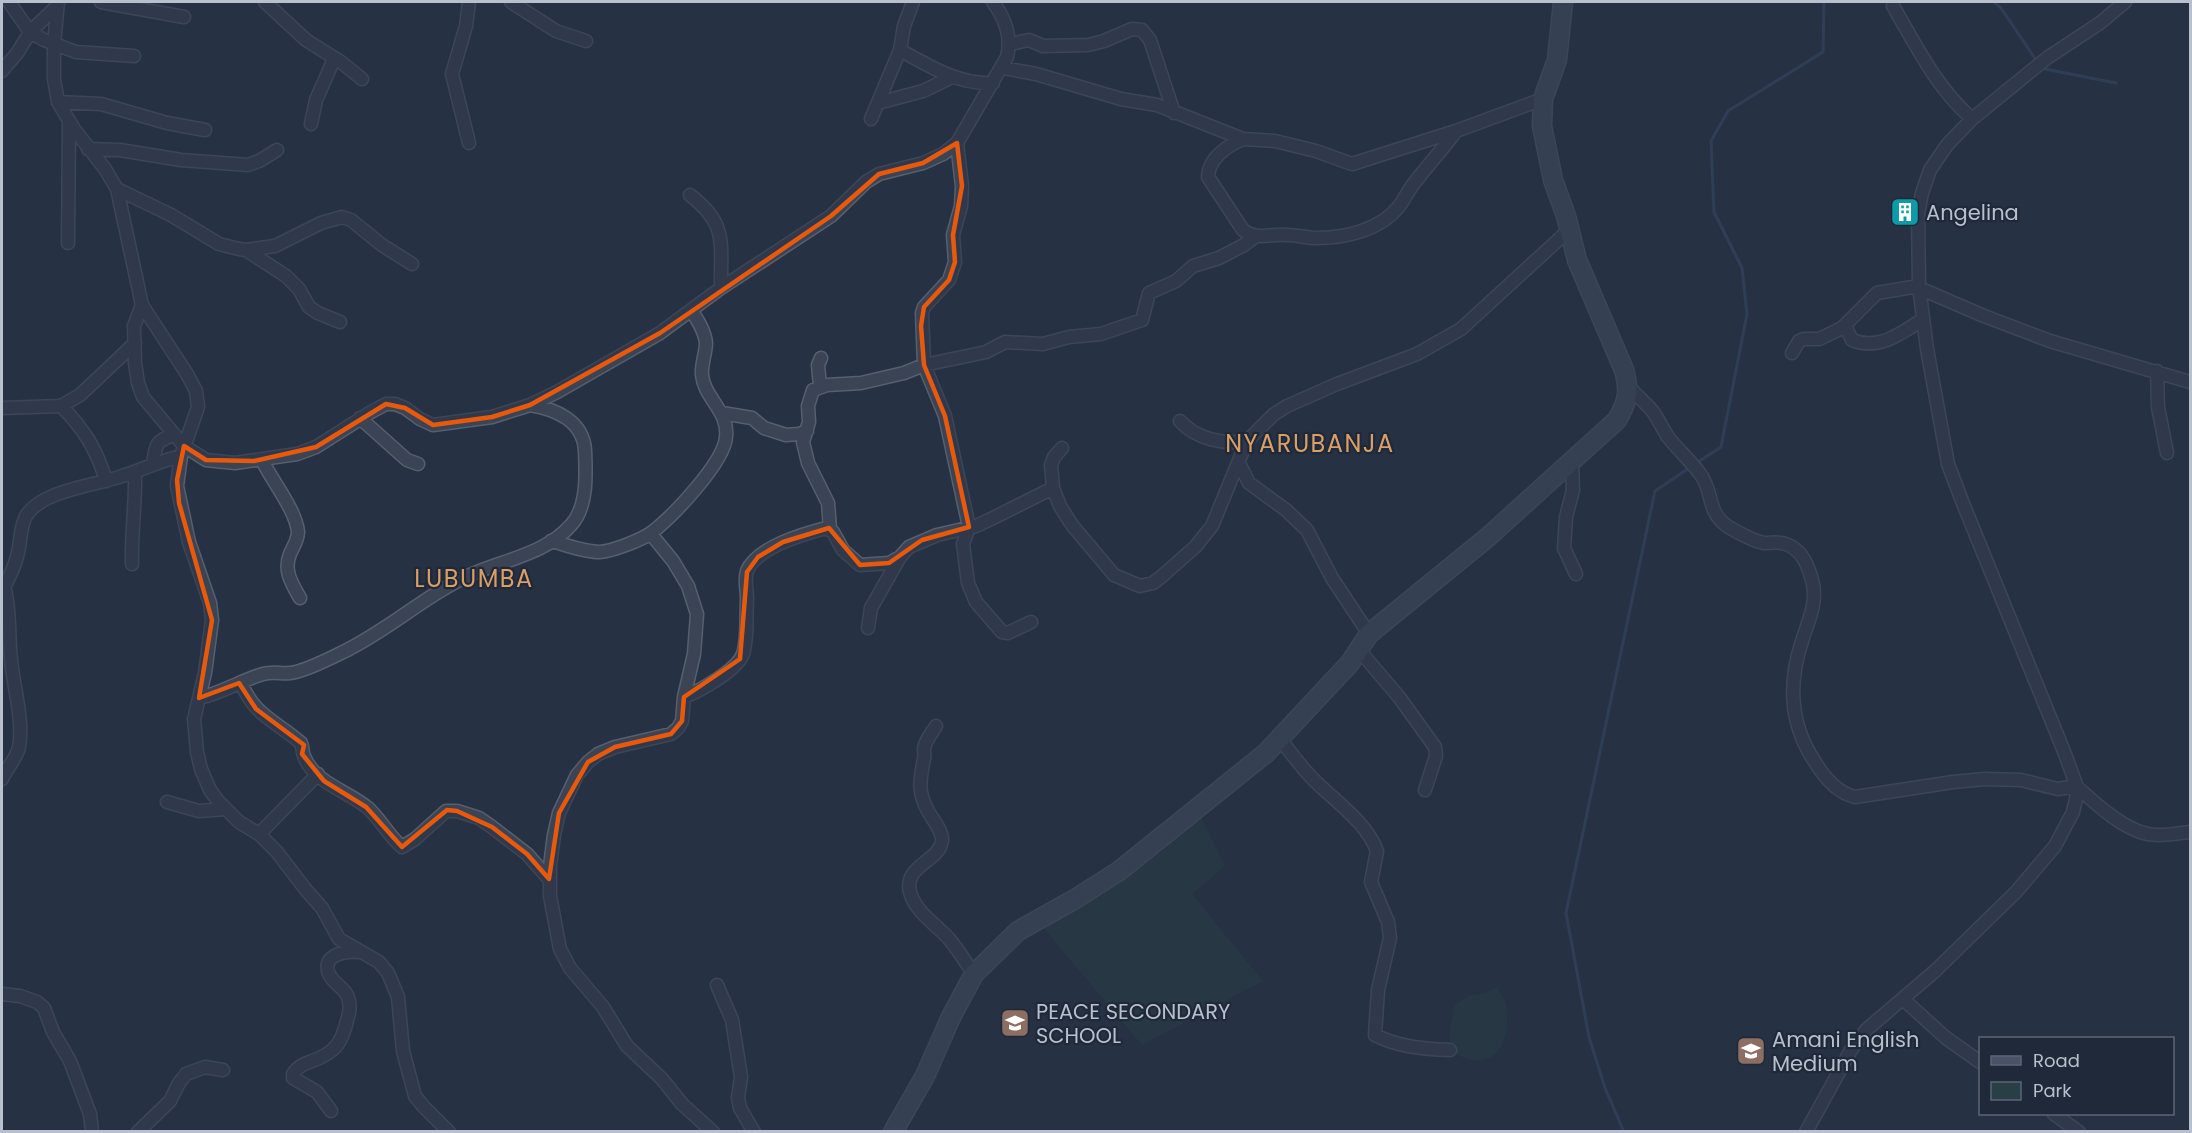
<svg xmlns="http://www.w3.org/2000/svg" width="2192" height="1133" font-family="Poppins,sans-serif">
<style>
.green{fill:#284045}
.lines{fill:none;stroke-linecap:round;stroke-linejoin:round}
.stream{stroke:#3b4d6d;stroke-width:3}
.street-casing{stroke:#565f6e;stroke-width:15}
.secondary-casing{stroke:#565f6e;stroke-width:21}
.street{stroke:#3b4454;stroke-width:12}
.secondary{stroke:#495267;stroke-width:18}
.marked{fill:none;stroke:#e8590c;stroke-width:4.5;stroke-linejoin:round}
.labels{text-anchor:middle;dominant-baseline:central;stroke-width:4.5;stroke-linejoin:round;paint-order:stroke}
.poi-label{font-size:21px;fill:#b8bfcd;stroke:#1f2939;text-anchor:start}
.quarter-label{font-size:24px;letter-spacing:1.5px;fill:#da9f66;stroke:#1f2939}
</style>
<rect width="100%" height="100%" fill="#263144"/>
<path class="green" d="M 1199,813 L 1225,866 L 1192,894 L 1263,981 L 1142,1045 L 1041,925 Z
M 1497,987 C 1500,992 1504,998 1506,1004 C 1511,1033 1502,1069 1466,1058 C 1459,1056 1454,1054 1451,1047 C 1447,1035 1453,1018 1455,1005 L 1470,995 L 1486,993 Z"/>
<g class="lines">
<path class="stream" d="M 1994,2 L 2001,8 L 2036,60
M 2045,69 L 2116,83
M 1695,464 L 1721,447 L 1747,314 L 1742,268 L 1714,212 L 1711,141 L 1728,111 L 1823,52 L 1824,2
M 1624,1132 L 1605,1088 L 1589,1037 L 1566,913 L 1655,491 L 1689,468"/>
<g class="street-casing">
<path id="street" d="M 9,2 L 30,32 L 44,40 L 76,52 L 134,56
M 58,2 L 54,44 L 54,79 L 58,102 L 74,129 L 105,169 L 117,189 L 142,305 L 187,374 L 196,391 L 198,407 L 181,456 L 177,486 L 189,542 L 210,603 L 212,620 L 205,673 L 194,719 L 197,752 L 201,769 L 210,790 L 218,801 L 239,822 L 259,834 L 277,852 L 306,890 L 322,908 L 339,939 L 379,962 L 388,973 L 398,997 L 403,1051 L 415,1096 L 423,1106 L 449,1132
M 101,2 L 184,17
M 265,2 L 306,40 L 341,62 L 362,79
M 511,2 L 556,31 L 586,41
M 1893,6 C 1917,47 1936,87 1972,119
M 1010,44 L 1029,40 L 1043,46 L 1088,45 L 1104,41 L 1132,29 L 1142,30 L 1150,40 L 1174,113
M 900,50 C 929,66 959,85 993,83
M 1003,68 L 1036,74 L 1121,99 L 1157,105 L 1243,139 L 1275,141 L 1316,151 L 1352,164 L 1456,131 L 1543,99
M 2,71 L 18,52 L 30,32 L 58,5
M 58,102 L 101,104 L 167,123 L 205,130
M 878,103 L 923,91 L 952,77
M 871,119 L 900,50 L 904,26 L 913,2
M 311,124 L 316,100 L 334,59
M 1243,139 C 1227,146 1209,158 1208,177 L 1243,230 C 1256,241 1273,233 1288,235 C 1297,235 1307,238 1316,238 C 1346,238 1381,230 1400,205 C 1405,198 1409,189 1415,182 C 1428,165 1443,149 1456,131
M 469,143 L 452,74 L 466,26 L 469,2
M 957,143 L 962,186 L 961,206 L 953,235 L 955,262 L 949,280 L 924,307 L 922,313 L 924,365 L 945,416 L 969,527 L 963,544 L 968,583 L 976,602 L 1002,632 L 1008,633 L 1031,622
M 88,149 L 120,150 L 181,160 L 248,165 L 259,161 L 277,150
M 117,189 L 171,215 L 219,244 L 239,249 L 246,250 L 275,246 L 321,223 L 342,217 L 351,220 L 382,245 L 412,264
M 690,195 C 729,225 720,244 721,288
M 68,243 L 69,122
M 246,250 L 286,276 L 299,289 L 309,307 L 318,313 L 340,322
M 1919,288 L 1984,316 L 2050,341 L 2190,382
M 142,305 L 134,326 L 135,363 L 138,383 L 143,397 L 184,446 L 206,460 L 235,463 L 297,454 L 316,447 L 371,412 L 386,404 L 395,404 L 405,408 L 420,419 L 433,425 L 492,417 L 530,405 L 557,392 L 660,333 L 721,288 L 831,216 L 866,182 L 879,174 L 923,163 L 943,154 L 957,143 L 1007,57 C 1012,36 1005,19 993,2
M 1845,326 L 1852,340 C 1879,351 1902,333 1923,319
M 1792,353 L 1799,341 L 1804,339 L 1819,339 L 1842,328 L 1877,293 L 1919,286
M 2157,371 L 2158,407 L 2167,453
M 820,386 L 818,365 L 821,358
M 1629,387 C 1637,396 1647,404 1654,413 C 1659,421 1663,429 1668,437 C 1678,450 1691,461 1701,475 C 1714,494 1706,510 1727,526 C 1737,532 1753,541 1764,543 C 1770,543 1776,542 1782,543 C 1802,547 1809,567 1813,584 C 1817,604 1808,622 1802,641 C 1788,683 1790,725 1815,762 C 1824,777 1838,793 1855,797 L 1953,782 L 1985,779 L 2021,780 L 2058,789 L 2076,786
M 61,406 C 84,429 97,450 106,481
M 2,408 L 61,406 L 80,395 L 135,343
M 722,413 L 752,418 L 764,428 L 786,435 L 799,434 L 807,431
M 360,418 L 407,460 L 418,464
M 1180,421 C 1196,439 1224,445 1247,441 L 1273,415 L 1287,406 L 1337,384 L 1417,354 L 1461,329 L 1569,230
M 1062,448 L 1054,457 L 1051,465 L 1053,488 L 1060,506 L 1072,525 L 1114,575 L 1140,586 L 1153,583 L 1161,577 L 1195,547 L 1212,526 L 1247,441
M 262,460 C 272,481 296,510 298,532 C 298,540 293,547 290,554 C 283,570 292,584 300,598
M 1572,462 L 1573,490 L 1566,517 L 1564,548 L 1576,574
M 1239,463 L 1249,483 L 1286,510 L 1307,530 L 1332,578 L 1369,634
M 153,464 C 156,446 154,441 174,435
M 830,529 L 828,503 L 808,463 L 803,442 L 809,422 L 808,406 L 813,390 L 827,385 L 861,383 L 904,373 L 924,365 L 986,352 L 1005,342 L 1043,344 L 1069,337 L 1101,334 L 1142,320 L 1149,293 L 1176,281 L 1193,266 L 1219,258 L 1244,245 L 1256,236
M 651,534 L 673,561 L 688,586 L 697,614 L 694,654 L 684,697 L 682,721 L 678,728 L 671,734 L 615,747 L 598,754 L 588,762 L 577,775 L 559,813 L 554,835 L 550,866 L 550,896 L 560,949 L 570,968 L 603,1007 L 627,1046 L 662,1079 L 682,1104 L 713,1132
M 551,541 C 567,545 584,552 600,552 C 613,551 641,540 651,533 C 672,517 724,463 726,437 C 729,411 704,398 702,375 C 701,364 706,353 706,343 C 705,331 697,319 691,310
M 132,564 C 131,533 136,503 135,472
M 2,591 C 8,580 16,565 18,552 C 21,540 20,527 26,516 C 41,491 92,486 119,477 C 140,471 159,461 181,456
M 868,628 L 871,608 L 900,557 L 909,547 L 937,535 L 976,526 L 991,519 L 1053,488
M 1359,650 L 1399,697 L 1435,747 L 1436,756 L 1425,790
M 241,682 C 253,715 276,721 301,743 C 303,747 302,752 304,756 C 314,783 348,791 368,808 C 381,820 389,836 402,847 L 415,839 L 446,811 L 457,811 L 479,818 L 492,827 L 527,854 L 549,879
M 684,697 C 700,691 737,670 743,654 C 748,638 746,616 747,599 C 747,589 744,580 747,571 C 757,547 803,534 826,528 L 833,532 L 843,550 L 860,565 L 889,563 L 900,557
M 199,698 C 222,693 242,680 263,674 C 273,671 281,674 290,673 C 303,672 329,659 341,653 C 386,632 424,596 470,575 C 503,560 546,554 571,525 C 588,507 586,473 585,450 C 583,421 556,409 530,405
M 936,726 C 932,733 924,742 924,750 C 924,752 925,757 924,759 C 920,780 917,791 928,811 C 933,820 942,830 942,840 C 941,861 903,865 910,892 C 915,912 937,925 950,940 C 959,951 966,963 974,974
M 1279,738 C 1290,751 1300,766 1312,778 C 1333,800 1366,821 1377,851 L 1371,882 L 1388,922 L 1390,938 L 1378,990 L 1375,1035 C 1398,1047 1424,1049 1450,1050
M 2,779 C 6,769 17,758 19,747 C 24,720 13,686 11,659 C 8,635 11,610 4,586
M 2077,787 C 2095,803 2124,830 2148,834 C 2161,837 2177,833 2190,832
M 167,802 L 199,811 L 226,809
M 259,834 L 318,774
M 717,985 L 732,1020 L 741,1077 L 738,1098 L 740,1108 L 754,1132
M 2,994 L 20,996 L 37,1002 L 44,1008 L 53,1032 L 70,1061 L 90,1114 L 92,1132
M 1903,999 L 1946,1038 L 1980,1062
M 331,1111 L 317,1092 L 293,1078 L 293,1074 C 298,1066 304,1064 312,1061 C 338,1052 343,1040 349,1013 C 350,1007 350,1001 347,995 C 343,987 333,983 329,974 C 321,954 346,951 359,952
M 2054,1114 L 2079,1132
M 138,1132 L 170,1101 L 179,1083 L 186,1074 L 205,1067 L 223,1070
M 1806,1132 L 1851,1050 L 1866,1030 L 1935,971 L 2016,892 L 2055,846 L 2073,812 L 2076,799 L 2077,787 L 2065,754 L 1962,501 L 1948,464 L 1927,349 L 1919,286 L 1918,213 L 1922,193 L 1930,170 L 1947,145 L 1972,119 L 2047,58 L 2100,23 L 2125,2"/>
</g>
<g class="secondary-casing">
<path id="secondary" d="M 893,1132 L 925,1076 L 951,1017 L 974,974 L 1018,931 L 1075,899 L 1119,871 L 1266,753 L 1350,663 L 1369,634 L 1488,537 L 1617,420 C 1628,401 1630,392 1624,370 L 1577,260 L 1566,216 L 1553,180 L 1542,126 L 1543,99 L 1557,60 L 1563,2"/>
</g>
<use href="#street" class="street"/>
<use href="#secondary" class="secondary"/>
</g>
<path d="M0 0H2192V1133H0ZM 957,143 L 962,186 L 953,235 L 955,262 L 949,280 L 924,307 L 921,326 L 924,365 L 945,416 L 969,527 L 922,540 L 889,563 L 860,565 L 829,528 L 783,542 L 758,557 L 747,572 L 740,659 L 684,697 L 682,721 L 671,734 L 615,747 L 588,762 L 559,813 L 549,879 L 527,854 L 492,827 L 457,811 L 447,810 L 402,847 L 366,807 L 324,781 L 302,754 L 304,745 L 256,709 L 239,683 L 199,698 L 212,620 L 179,503 L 177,480 L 184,446 L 206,460 L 254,461 L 316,447 L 386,404 L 405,408 L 433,425 L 492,417 L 530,405 L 660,333 L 831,216 L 879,174 L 923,163 Z" fill="#263144" fill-opacity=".55" fill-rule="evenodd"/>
<path class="marked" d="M 957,143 L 962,186 L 953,235 L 955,262 L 949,280 L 924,307 L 921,326 L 924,365 L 945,416 L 969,527 L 922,540 L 889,563 L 860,565 L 829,528 L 783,542 L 758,557 L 747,572 L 740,659 L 684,697 L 682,721 L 671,734 L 615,747 L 588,762 L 559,813 L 549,879 L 527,854 L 492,827 L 457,811 L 447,810 L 402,847 L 366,807 L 324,781 L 302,754 L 304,745 L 256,709 L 239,683 L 199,698 L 212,620 L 179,503 L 177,480 L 184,446 L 206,460 L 254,461 L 316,447 L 386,404 L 405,408 L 433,425 L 492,417 L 530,405 L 660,333 L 831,216 L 879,174 L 923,163 Z"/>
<defs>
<g id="building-square" transform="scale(1.5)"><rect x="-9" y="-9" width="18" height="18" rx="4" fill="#0f9aa8" stroke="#1f2939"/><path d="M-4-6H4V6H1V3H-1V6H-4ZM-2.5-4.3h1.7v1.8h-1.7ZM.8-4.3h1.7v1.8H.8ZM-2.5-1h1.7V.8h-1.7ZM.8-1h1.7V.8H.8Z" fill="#fff"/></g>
<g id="school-square" transform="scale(1.5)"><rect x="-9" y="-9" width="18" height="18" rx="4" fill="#8d6e63" stroke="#1f2939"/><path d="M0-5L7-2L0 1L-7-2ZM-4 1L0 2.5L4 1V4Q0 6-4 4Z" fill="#fff"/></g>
</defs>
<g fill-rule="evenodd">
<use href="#building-square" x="1905" y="212"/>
<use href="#school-square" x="1015" y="1023"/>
<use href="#school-square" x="1751" y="1051"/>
</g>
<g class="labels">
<g class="poi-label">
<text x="1926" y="212">Angelina</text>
<text x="1036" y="1011">PEACE SECONDARY<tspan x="1036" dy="24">SCHOOL</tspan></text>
<text x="1772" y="1039">Amani English<tspan x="1772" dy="24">Medium</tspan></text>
</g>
<g class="quarter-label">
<text x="1310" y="443">NYARUBANJA</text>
<text x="474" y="578">LUBUMBA</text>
</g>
</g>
<rect width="2192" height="1133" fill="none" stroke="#b8bfcd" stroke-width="6"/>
<rect x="1979" y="1037" width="195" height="78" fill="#1f2939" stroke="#5c6574" stroke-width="1.5"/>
<rect x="1991" y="1056" width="30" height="9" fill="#495267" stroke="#5c6574" stroke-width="1.5"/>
<text x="2033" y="1067" font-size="18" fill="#b8bfcd">Road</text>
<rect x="1991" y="1082" width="30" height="18" fill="#284045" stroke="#5c6574" stroke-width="1.5"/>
<text x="2033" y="1097" font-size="18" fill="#b8bfcd">Park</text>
</svg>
